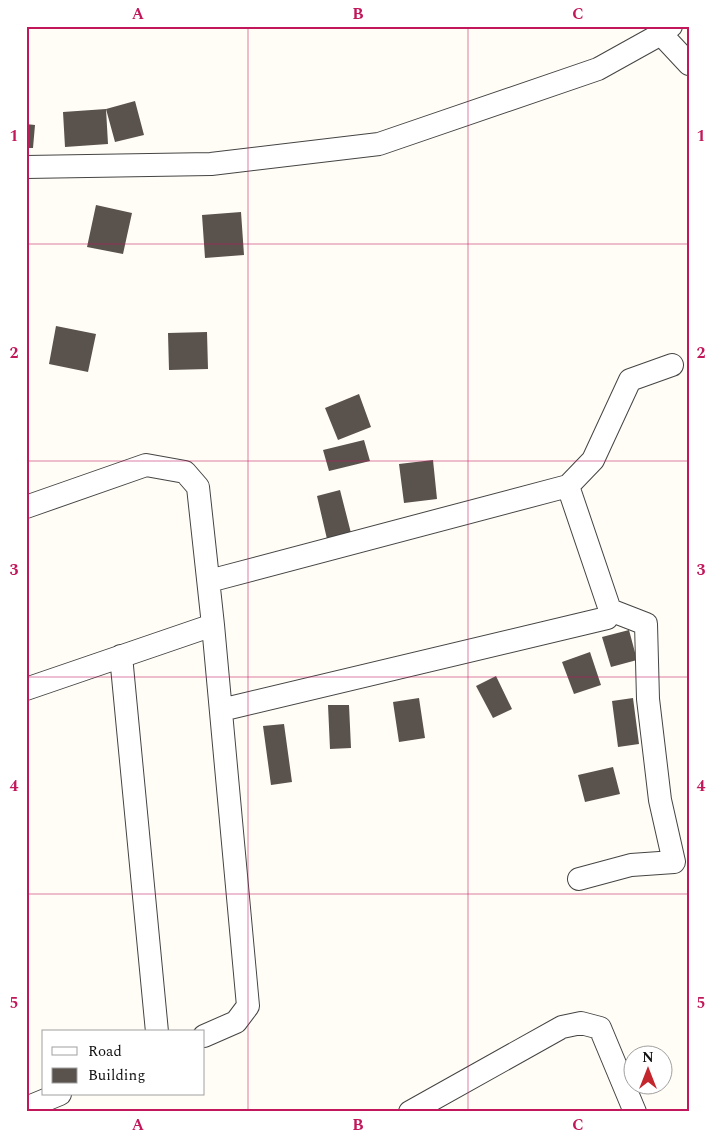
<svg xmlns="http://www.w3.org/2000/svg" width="715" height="1138" font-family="Spectral,serif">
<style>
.building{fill:#5a524d}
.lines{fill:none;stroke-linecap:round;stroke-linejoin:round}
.minor-casing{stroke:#444;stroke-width:24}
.minor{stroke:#fff;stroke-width:22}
.grid{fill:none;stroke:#c2185b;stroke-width:1;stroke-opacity:0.55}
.neatline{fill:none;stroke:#c2185b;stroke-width:2}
.grid-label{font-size:16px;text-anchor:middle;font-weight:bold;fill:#c2185b}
</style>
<rect width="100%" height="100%" fill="#fffdf5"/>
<path class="building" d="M 135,101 L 144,135 L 115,142 L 106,109 L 108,144 L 65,147 L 63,112 L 106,109 Z
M 26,124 L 35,125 L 33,148 L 26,148 Z
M 96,205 L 132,213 L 123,254 L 87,247 Z
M 241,212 L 244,255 L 205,258 L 202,215 Z
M 56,326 L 96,334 L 88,372 L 49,364 Z
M 207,332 L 208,369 L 169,370 L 168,333 Z
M 359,394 L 371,427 L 338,440 L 325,408 Z
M 364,440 L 370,461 L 329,471 L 323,450 Z
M 433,460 L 437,499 L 404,503 L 399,464 Z
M 340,490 L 351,533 L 327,539 L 317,496 Z
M 629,630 L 637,660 L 611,667 L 602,637 Z
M 590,652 L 601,685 L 574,694 L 562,662 Z
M 496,676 L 512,709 L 493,718 L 476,686 Z
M 419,698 L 425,738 L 399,742 L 393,702 Z
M 633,698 L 639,744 L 618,747 L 612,701 Z
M 328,705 L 349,705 L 351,748 L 330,749 Z
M 284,724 L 292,782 L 271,785 L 263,726 Z
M 613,767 L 620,794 L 585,802 L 578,775 Z"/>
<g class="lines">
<g class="minor-casing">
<path id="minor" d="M 661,34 L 689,64
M 26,167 L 211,164 L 379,144 L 598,69 L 661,34 L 671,26
M 26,507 L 146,465 L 185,472 L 198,487 L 213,625 L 248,1006 L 236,1022 L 204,1036
M 209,581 L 568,486 L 593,460 L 630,380 L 672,365
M 121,656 L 157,1032
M 26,689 L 213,625
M 221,710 L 607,618 L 610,610 L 568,486
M 579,879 L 631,865 L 674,862 L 660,800 L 648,699 L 646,624 L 610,610
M 26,1108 L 60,1094
M 410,1112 L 562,1027 L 581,1023 L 600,1028 L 635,1112"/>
</g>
<use href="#minor" class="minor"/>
</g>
<path class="grid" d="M 248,26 L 248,1112M 468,26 L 468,1112M 26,244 L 689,244M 26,461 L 689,461M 26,677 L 689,677M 26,894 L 689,894"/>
<rect width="715" height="1138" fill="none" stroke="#ffffff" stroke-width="55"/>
<rect x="42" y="1030" width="162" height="65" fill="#ffffff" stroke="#a0a0a0"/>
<rect x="52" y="1047" width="25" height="8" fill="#ffffff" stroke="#a0a0a0"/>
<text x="88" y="1056" font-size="15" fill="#111111">Road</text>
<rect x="52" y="1068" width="25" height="15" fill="#5a524d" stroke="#a0a0a0"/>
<text x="88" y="1080" font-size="15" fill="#111111">Building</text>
<g transform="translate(648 1070)"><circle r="24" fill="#ffffff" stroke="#a0a0a0"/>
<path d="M0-4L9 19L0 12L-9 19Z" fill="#c4262e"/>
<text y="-8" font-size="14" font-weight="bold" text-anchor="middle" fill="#111111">N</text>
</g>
<rect x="28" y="28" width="660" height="1082" class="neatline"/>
<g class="grid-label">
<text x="138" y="19">A</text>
<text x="358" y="19">B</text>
<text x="578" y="19">C</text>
<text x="14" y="141">1</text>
<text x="701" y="141">1</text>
<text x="14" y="358">2</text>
<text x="701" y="358">2</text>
<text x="14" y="575">3</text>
<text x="701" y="575">3</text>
<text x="14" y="791">4</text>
<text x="701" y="791">4</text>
<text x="14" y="1008">5</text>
<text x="701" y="1008">5</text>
<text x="138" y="1130">A</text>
<text x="358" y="1130">B</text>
<text x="578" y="1130">C</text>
</g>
</svg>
